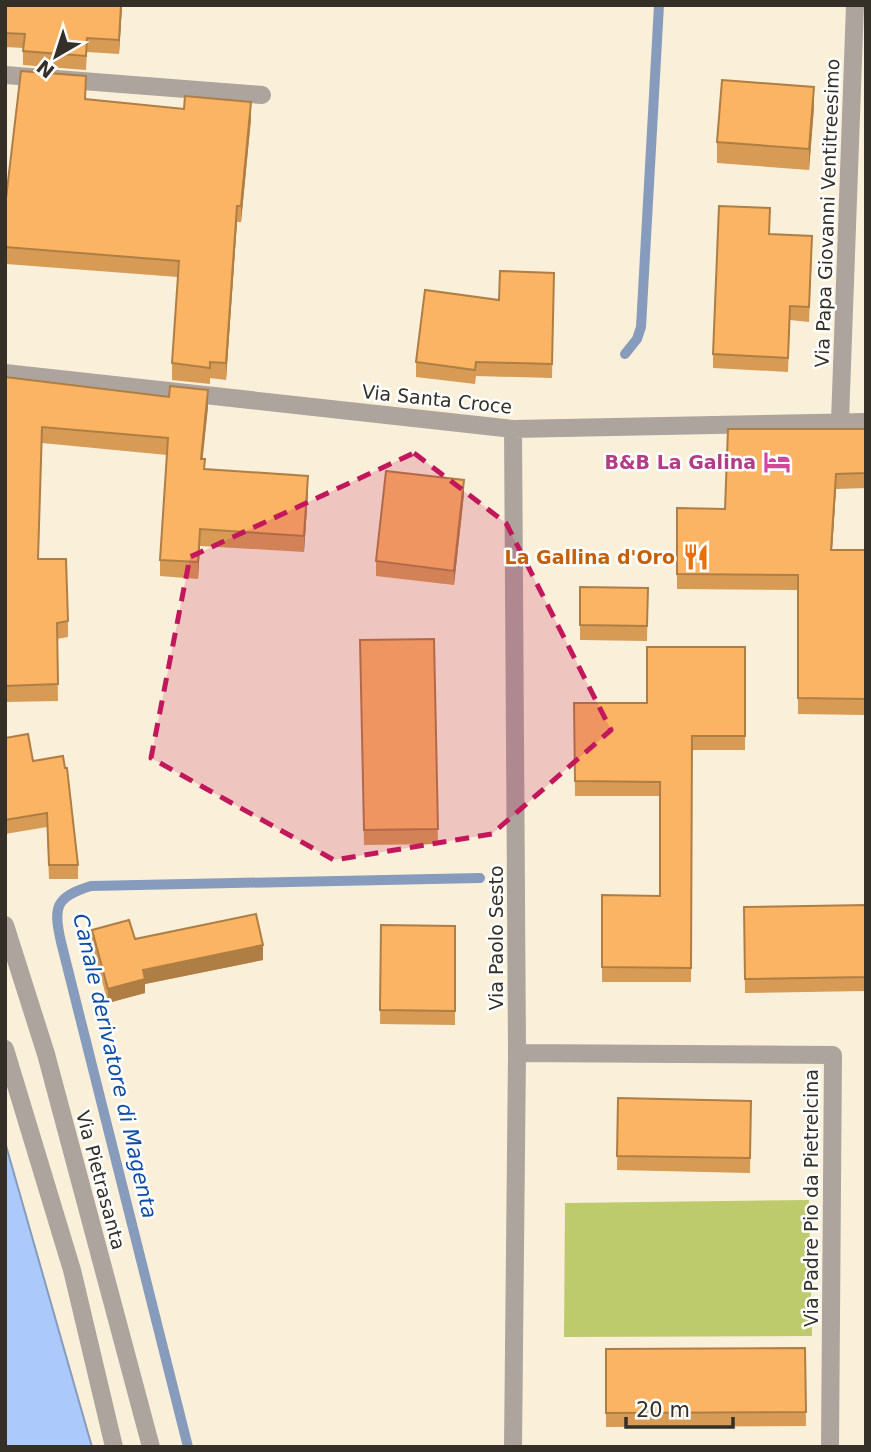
<svg xmlns="http://www.w3.org/2000/svg" width="871" height="1452" font-family="'DejaVu Sans',sans-serif">
<style>
.green{fill:#bdcb6d}
.water{fill:#abcafb;stroke:#879cbc;stroke-width:2}
.lines{fill:none;stroke-linecap:round;stroke-linejoin:round}
.stream{stroke:#879cbc;stroke-width:10}
.minor{stroke:#aca49d;stroke-width:18}
.wall{fill:#d79b55}
.shaded-wall{fill:#af7e45}
.building{fill:#fab463;stroke:#af7e45;stroke-width:2}
.marked{fill:#c2185b;fill-opacity:0.2;stroke:#c2185b;stroke-width:5;stroke-dasharray:14 9;stroke-linejoin:round}
.labels{text-anchor:middle;dominant-baseline:central;stroke-width:5;stroke-linejoin:round;paint-order:stroke}
.street-label{font-size:19px;fill:#343028;stroke:#fff}
.hotel-label{font-size:19px;font-weight:bold;fill:#b23c85;stroke:#fff;text-anchor:end}
.food-label{font-size:19px;font-weight:bold;fill:#c56008;stroke:#fff;text-anchor:end}
.water-label{font-size:21px;font-style:italic;fill:#0e4da7;stroke:#fff}
</style>
<rect width="100%" height="100%" fill="#faf0da"/>
<path class="green" d="M 809,1200 L 812,1336 L 564,1337 L 565,1203 Z"/>
<path class="water" d="M 5,1142 L 92,1447 L 5,1447 Z"/>
<g class="lines">
<path class="stream" d="M 625,354 L 637,339 L 641,327 L 659,5
M 188,1447 L 61,942 C 53,907 55,897 91,886 L 480,878"/>
<path class="minor" d="M 5,75 L 262,95
M 5,373 L 513,429 L 866,422
M 840,421 L 855,5
M 513,429 L 517,1053 L 513,1447
M 5,925 L 46,1054 L 151,1447
M 5,1049 L 72,1270 L 114,1447
M 517,1053 L 833,1055 L 830,1447"/>
</g>
<path class="wall" d="M 5,5 L 122,5 L 119,54 L 87,52 L 86,70 L 23,65 L 23,48 L 5,47 Z
M 86,99 L 251,119 L 241,222 L 237,222 L 226,380 L 210,378 L 210,384 L 172,380 L 172,363 L 178,277 L 6,264 L 5,207 Z
M 814,107 L 809,170 L 717,163 L 717,142 Z
M 769,234 L 812,251 L 809,322 L 790,320 L 788,372 L 713,368 L 713,354 Z
M 554,288 L 552,378 L 476,376 L 475,384 L 416,377 L 416,362 L 499,300 Z
M 5,377 L 208,407 L 202,459 L 205,469 L 308,492 L 304,552 L 200,546 L 198,579 L 160,576 L 160,560 L 167,455 L 42,443 L 38,559 L 68,621 L 68,637 L 57,639 L 58,701 L 5,702 Z
M 866,429 L 866,488 L 836,489 L 832,550 L 866,550 L 866,715 L 798,714 L 798,590 L 677,589 L 677,508 L 725,509 Z
M 464,494 L 454,585 L 376,576 L 376,561 Z
M 580,587 L 648,588 L 647,641 L 580,640 Z
M 434,639 L 438,844 L 364,845 L 360,640 Z
M 745,647 L 745,750 L 692,750 L 691,982 L 602,982 L 602,895 L 660,896 L 660,796 L 575,796 L 574,703 L 647,703 Z
M 5,738 L 33,761 L 78,865 L 78,879 L 49,879 L 47,827 L 5,834 Z
M 866,905 L 866,991 L 745,993 L 744,907 Z
M 381,925 L 455,926 L 455,1025 L 380,1024 Z
M 92,930 L 135,939 L 263,960 L 145,984 L 145,993 L 108,1003 L 92,944 Z
M 618,1098 L 751,1101 L 750,1173 L 617,1170 Z
M 805,1348 L 806,1426 L 606,1427 L 606,1349 Z"/>
<path class="shaded-wall" d="M 121,5 L 122,5 L 119,54 L 119,40 Z
M 814,87 L 814,107 L 809,170 L 809,149 Z
M 251,102 L 251,119 L 241,222 L 241,206 Z
M 237,206 L 237,222 L 226,380 L 226,363 Z
M 208,390 L 208,407 L 201,475 L 201,459 Z
M 836,474 L 836,489 L 831,565 L 831,550 Z
M 308,476 L 308,492 L 304,552 L 304,536 Z
M 464,480 L 464,494 L 454,585 L 454,571 Z
M 200,529 L 200,546 L 198,579 L 198,562 Z
M 263,945 L 263,960 L 145,984 L 145,993 L 108,1003 L 108,989 L 143,970 Z"/>
<path class="building" d="M 5,5 L 121,5 L 119,40 L 87,38 L 86,56 L 23,51 L 25,34 L 5,33 Z
M 21,71 L 86,76 L 85,99 L 184,109 L 185,96 L 251,102 L 241,206 L 237,206 L 226,363 L 210,362 L 210,368 L 172,363 L 179,261 L 6,247 L 5,271 L 5,207 Z
M 722,80 L 814,87 L 809,149 L 717,142 Z
M 719,206 L 770,208 L 769,234 L 812,236 L 809,307 L 790,306 L 788,358 L 713,354 Z
M 500,271 L 554,273 L 552,364 L 476,362 L 475,370 L 416,362 L 425,290 L 499,300 Z
M 5,377 L 169,397 L 170,386 L 208,390 L 201,459 L 205,459 L 204,469 L 308,476 L 304,536 L 200,529 L 198,562 L 160,560 L 168,438 L 42,427 L 38,559 L 66,559 L 68,621 L 57,623 L 58,684 L 5,686 Z
M 728,429 L 866,429 L 866,473 L 836,474 L 831,550 L 866,550 L 866,699 L 798,698 L 798,575 L 677,574 L 677,508 L 725,509 Z
M 386,471 L 464,480 L 454,571 L 376,561 Z
M 580,587 L 648,588 L 647,626 L 580,625 Z
M 434,639 L 438,829 L 364,830 L 360,640 Z
M 647,647 L 745,647 L 745,736 L 692,736 L 691,968 L 602,967 L 602,895 L 660,896 L 660,782 L 575,781 L 574,703 L 647,703 Z
M 28,734 L 33,761 L 63,756 L 65,768 L 67,768 L 78,865 L 49,865 L 47,813 L 5,820 L 5,738 Z
M 866,905 L 866,977 L 745,979 L 744,907 Z
M 256,914 L 263,945 L 143,970 L 145,979 L 108,989 L 92,930 L 129,920 L 135,939 Z
M 381,925 L 455,926 L 455,1011 L 380,1010 Z
M 618,1098 L 751,1101 L 750,1158 L 617,1156 Z
M 805,1348 L 806,1412 L 606,1413 L 606,1349 Z"/>
<path class="marked" d="M 414,453 L 506,523 L 611,730 L 492,834 L 334,860 L 151,758 L 190,557 Z"/>
<defs>
<g id="hotel-bare" transform="scale(2.1)"><path d="M-6-4.5h1.5V1H6V5H4.5V3h-9V5H-6ZM-4 0a1.8 1.8 0 1 1 3.6 0ZM.5 0V-2.5h3Q6-2.5 6 0Z" fill="#d1479c" stroke="#fff" stroke-width="2.5" paint-order="stroke"/></g>
<g id="restaurant-bare" transform="scale(2.1)"><path d="M-5-6h1v4h1v-4h1v4h1v-4h1v5L-1.5 .5V6h-2V.5L-5-1ZM5-6V6H3V1.5H1.5Q1.5-4 5-6Z" fill="#e8710a" stroke="#fff" stroke-width="2.5" paint-order="stroke"/></g>
</defs>
<g fill-rule="evenodd">
<use href="#hotel-bare" x="777" y="462"/>
<use href="#restaurant-bare" x="696" y="557"/>
</g>
<g class="labels">
<g class="street-label">
<text transform="translate(827 213) rotate(-88)">Via Papa Giovanni Ventitreesimo</text>
<text transform="translate(437 399) rotate(6)">Via Santa Croce</text>
<text transform="translate(496 938) rotate(-90)">Via Paolo Sesto</text>
<text transform="translate(101 1180) rotate(75)">Via Pietrasanta</text>
<text transform="translate(811 1198) rotate(-90)">Via Padre Pio da Pietrelcina</text>
</g>
<g class="hotel-label">
<text x="756" y="462">B&amp;B La Galina</text>
</g>
<g class="food-label">
<text x="675" y="557">La Gallina d'Oro</text>
</g>
<g class="water-label">
<text transform="translate(115 1066) rotate(77)">Canale derivatore di Magenta</text>
</g>
</g>
<rect width="871" height="1452" fill="none" stroke="#343028" stroke-width="14"/>
<g transform="translate(56 56) rotate(219)" stroke="#ffffff" stroke-width="5" paint-order="stroke">
<path d="M0-5L12 26L0 18L-12 26Z" fill="#343028"/>
<text y="-10" font-size="19" font-weight="bold" text-anchor="middle" fill="#343028">N</text>
</g>
<path d="M626 1417v10h107v-10" fill="none" stroke="#343028" stroke-width="3.5"/>
<text x="636" y="1417" font-size="21" fill="#343028" stroke="#ffffff" stroke-width="5" paint-order="stroke">20 m</text>
</svg>
